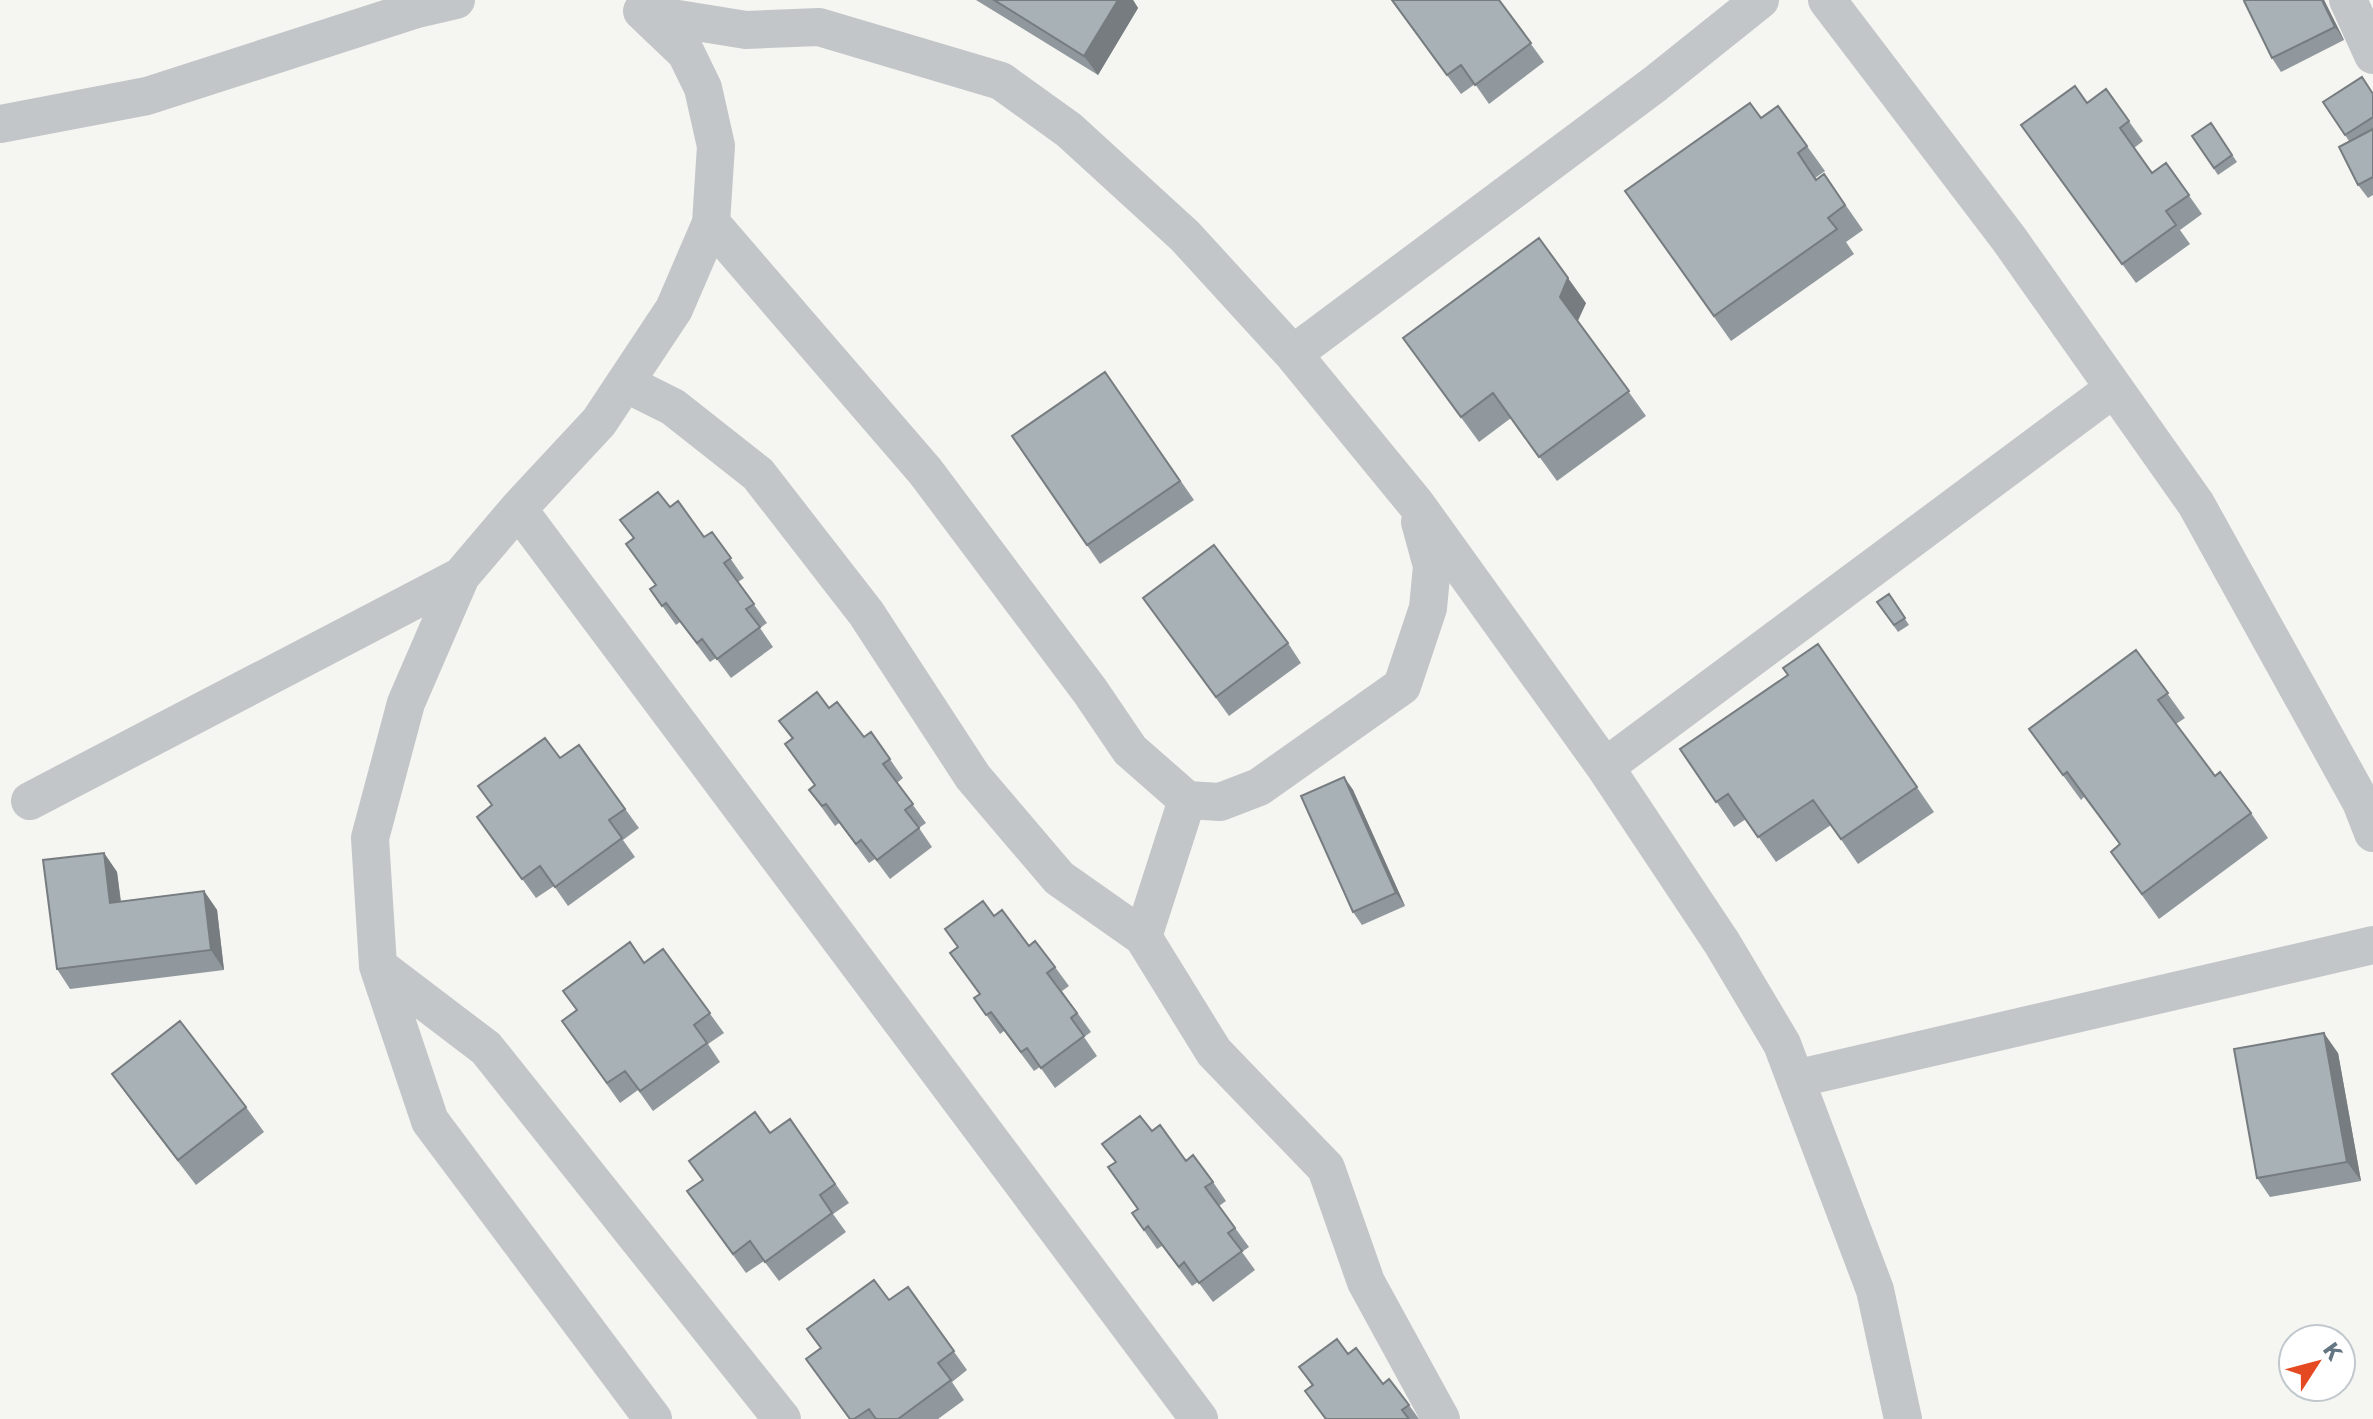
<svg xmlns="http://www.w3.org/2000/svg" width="2373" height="1419" font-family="'Golos Text',sans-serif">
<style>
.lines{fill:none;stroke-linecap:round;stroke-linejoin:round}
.minor{stroke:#c2c6c9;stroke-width:38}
.wall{fill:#90989d}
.shaded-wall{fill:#767c7f}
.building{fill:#a8b1b6;stroke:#767c7f;stroke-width:2}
</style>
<rect width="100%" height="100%" fill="#f5f5f1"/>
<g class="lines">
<path class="minor" d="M 1827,0 L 2009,239 L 2196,504 L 2361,802 L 2373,833
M 2348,0 L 2373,55
M 647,14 L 746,30 L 819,27 L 1001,81 L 1069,130 L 1185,236 L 1293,354 L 1416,504 L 1605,767 L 1722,943 L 1782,1044 L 1875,1290 L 1903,1419
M 0,124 L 147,96 L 417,9 L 456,0
M 711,223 L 925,471 L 1090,691 L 1130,750 L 1187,800 L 1220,802 L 1259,787 L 1402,686 L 1428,608 L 1432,566 L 1420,522
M 1293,354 L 1655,84 L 1760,0
M 625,383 L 673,407 L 758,474 L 866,613 L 973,777 L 1059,878 L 1143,937
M 518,509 L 1199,1419
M 461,576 L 406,703 L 370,838 L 378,966 L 430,1121 L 653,1419
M 1605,767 L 2113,389
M 1187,800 L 1143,937 L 1214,1052 L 1326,1168 L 1366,1282 L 1441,1419
M 30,801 L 461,576 L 518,509 L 599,422 L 674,309 L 711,223 L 716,146 L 703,88 L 686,53 L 642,11
M 378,966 L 486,1048 L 782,1419
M 1795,1079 L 2373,945"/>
</g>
<path class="wall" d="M 976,0 L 1133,0 L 1138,8 L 1098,75 Z
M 1391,0 L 1499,0 L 1544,62 L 1489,104 L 1475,84 L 1461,94 Z
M 2324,0 L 2344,40 L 2281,72 L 2272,58 Z
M 2106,89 L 2143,141 L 2134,148 L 2152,173 L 2166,163 L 2202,214 L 2180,230 L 2190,244 L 2136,283 L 2034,144 Z
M 2373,93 L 2373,195 L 2368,198 L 2358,185 L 2349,141 L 2323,102 Z
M 1778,106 L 1825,171 L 1815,178 L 1816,180 L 1824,174 L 1863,230 L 1846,242 L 1854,254 L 1731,341 L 1625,191 L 1761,118 Z
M 2211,123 L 2237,162 L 2218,175 L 2192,136 Z
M 1586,303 L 1578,321 L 1646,416 L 1557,481 L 1511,418 L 1479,442 L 1403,338 Z
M 1105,372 L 1194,500 L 1100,564 L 1012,436 Z
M 670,507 L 704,537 L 712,532 L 744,578 L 738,582 L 767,623 L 760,628 L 773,647 L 731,678 L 716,658 L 710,662 L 680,622 L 676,625 L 650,589 L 656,585 L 626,544 L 633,538 L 620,520 Z
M 1889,594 L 1909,625 L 1898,632 L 1877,602 Z
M 1143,598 L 1288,643 L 1301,663 L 1229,716 Z
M 1818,644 L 1934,812 L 1858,864 L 1831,825 L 1776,862 L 1746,819 L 1734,827 L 1680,749 L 1788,675 Z
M 2136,650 L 2185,718 L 2176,724 L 2215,776 L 2251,813 L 2268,838 L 2159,919 L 2111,852 L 2120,845 L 2084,797 L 2081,800 L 2029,729 Z
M 829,708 L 864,737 L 871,732 L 903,778 L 897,783 L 926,823 L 919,828 L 932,847 L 890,879 L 875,859 L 869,863 L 839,823 L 835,826 L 809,790 L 815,786 L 785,744 L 792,739 L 779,721 Z
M 579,745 L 639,828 L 623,840 L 635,857 L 568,906 L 554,886 L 536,898 L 477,817 Z
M 1344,777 L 1353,790 L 1405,906 L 1362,925 L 1353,912 Z
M 104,853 L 117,872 L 121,901 L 204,891 L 217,910 L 224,970 L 70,989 L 57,969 Z
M 994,916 L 1055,967 L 1069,986 L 1062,991 L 1091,1032 L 1084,1037 L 1097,1056 L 1055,1088 L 1040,1067 L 1034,1071 L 1004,1031 L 1000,1034 L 974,998 L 980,994 L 950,953 Z
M 663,949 L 724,1033 L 708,1044 L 720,1062 L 653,1111 L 638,1090 L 620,1103 L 562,1021 Z
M 2338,1053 L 2361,1181 L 2270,1197 L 2257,1178 Z
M 112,1074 L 246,1107 L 264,1132 L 196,1185 L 130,1099 Z
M 790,1119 L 849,1203 L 833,1214 L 846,1232 L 779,1281 L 764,1261 L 746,1273 L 687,1191 Z
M 1152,1131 L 1213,1182 L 1226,1201 L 1219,1206 L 1249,1247 L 1242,1252 L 1255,1270 L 1213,1302 L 1198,1282 L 1192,1286 L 1162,1246 L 1157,1249 L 1132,1213 L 1138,1209 L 1115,1162 Z
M 908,1287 L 967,1370 L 952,1382 L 964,1400 L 938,1419 L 849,1419 L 889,1300 Z
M 1348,1354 L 1409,1405 L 1419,1419 L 1325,1419 L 1305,1391 L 1312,1386 L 1299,1367 Z"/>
<path class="shaded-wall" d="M 1118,0 L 1133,0 L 1138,8 L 1098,75 L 1084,56 Z
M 2322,0 L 2324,0 L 2344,40 L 2335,27 Z
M 1568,278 L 1586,303 L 1577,322 L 1560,297 Z
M 1344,777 L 1353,790 L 1405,906 L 1396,893 Z
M 104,853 L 117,872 L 123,922 L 110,903 Z
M 204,891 L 217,910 L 224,970 L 211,950 Z
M 2324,1033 L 2338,1053 L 2361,1181 L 2347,1162 Z"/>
<path class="building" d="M 994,0 L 1118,0 L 1084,56 Z
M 1392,0 L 1499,0 L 1531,43 L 1475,85 L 1461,65 L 1447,75 Z
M 2246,0 L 2322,0 L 2335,27 L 2272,58 L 2244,1 Z
M 2362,77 L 2373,94 L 2373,117 L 2345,135 L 2323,102 Z
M 2075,86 L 2087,103 L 2106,89 L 2129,121 L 2120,128 L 2152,173 L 2166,163 L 2189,195 L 2166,211 L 2176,225 L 2122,264 L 2021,125 Z
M 1750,103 L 1761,118 L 1778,106 L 1807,146 L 1798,153 L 1816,180 L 1824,174 L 1845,205 L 1828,218 L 1837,229 L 1714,316 L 1625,191 Z
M 2211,123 L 2232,155 L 2214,168 L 2192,136 Z
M 2373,129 L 2373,177 L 2358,185 L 2339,147 Z
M 1539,238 L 1568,278 L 1560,297 L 1629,391 L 1539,457 L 1493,393 L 1461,417 L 1403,338 Z
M 1105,372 L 1180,481 L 1087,545 L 1012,436 Z
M 658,492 L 670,507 L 678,501 L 704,537 L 712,532 L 731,558 L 724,563 L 754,604 L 746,609 L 760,627 L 717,659 L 702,639 L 697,643 L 666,603 L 662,606 L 650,589 L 656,585 L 626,544 L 634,538 L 620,520 Z
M 1214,545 L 1288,643 L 1216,697 L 1143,598 Z
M 1889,594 L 1905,618 L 1894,625 L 1877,602 Z
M 1818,644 L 1917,787 L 1841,839 L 1813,800 L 1758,837 L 1728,794 L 1716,802 L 1680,749 L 1788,675 L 1783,668 Z
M 2136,650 L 2168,693 L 2158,700 L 2215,776 L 2220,772 L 2251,813 L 2142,894 L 2111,852 L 2120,844 L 2067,772 L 2063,775 L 2029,729 Z
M 817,692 L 829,708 L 837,702 L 864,737 L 871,732 L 890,759 L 883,764 L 913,804 L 905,810 L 919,828 L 877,860 L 861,840 L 856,844 L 826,804 L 822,806 L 809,790 L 815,785 L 785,744 L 793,738 L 779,721 Z
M 545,738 L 560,758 L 579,745 L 625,809 L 609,820 L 622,838 L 555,887 L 540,866 L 522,879 L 477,817 L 492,805 L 478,786 Z
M 1344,777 L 1396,893 L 1353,912 L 1301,796 Z
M 104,853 L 110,903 L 204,891 L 211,950 L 57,969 L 43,860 Z
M 983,901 L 994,916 L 1002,910 L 1029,946 L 1035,941 L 1055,967 L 1047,973 L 1077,1013 L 1071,1018 L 1084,1036 L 1041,1068 L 1027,1048 L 1021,1052 L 991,1012 L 986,1015 L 974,998 L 980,994 L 950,953 L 958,947 L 945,929 Z
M 630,942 L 644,963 L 663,949 L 710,1013 L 694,1025 L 707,1043 L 640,1091 L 625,1071 L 607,1083 L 562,1021 L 577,1010 L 563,991 Z
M 180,1021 L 246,1107 L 178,1160 L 112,1074 Z
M 2324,1033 L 2347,1162 L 2257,1178 L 2234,1049 Z
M 755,1112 L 770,1133 L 790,1119 L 835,1184 L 820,1195 L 832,1213 L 765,1262 L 750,1241 L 733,1254 L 687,1191 L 703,1180 L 689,1161 Z
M 1140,1116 L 1152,1131 L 1160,1125 L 1186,1161 L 1193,1155 L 1213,1182 L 1205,1187 L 1235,1228 L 1228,1233 L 1242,1251 L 1199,1283 L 1184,1262 L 1179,1267 L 1148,1226 L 1144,1230 L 1132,1213 L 1138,1209 L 1108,1167 L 1116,1162 L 1102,1144 Z
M 874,1280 L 889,1300 L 908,1287 L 954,1351 L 938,1363 L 951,1380 L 898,1419 L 876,1419 L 869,1409 L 854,1419 L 850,1419 L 806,1359 L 821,1348 L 807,1329 Z
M 1337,1339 L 1348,1354 L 1356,1348 L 1383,1384 L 1389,1379 L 1409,1405 L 1402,1410 L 1409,1419 L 1326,1419 L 1305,1391 L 1313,1385 L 1299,1367 Z"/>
<g transform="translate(2317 1363) rotate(54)"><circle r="38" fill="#ffffff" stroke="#c1c8cd" stroke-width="2"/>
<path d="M0-6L14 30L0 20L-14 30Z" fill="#e44922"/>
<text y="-12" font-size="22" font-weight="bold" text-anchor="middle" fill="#647682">K</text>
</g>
</svg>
